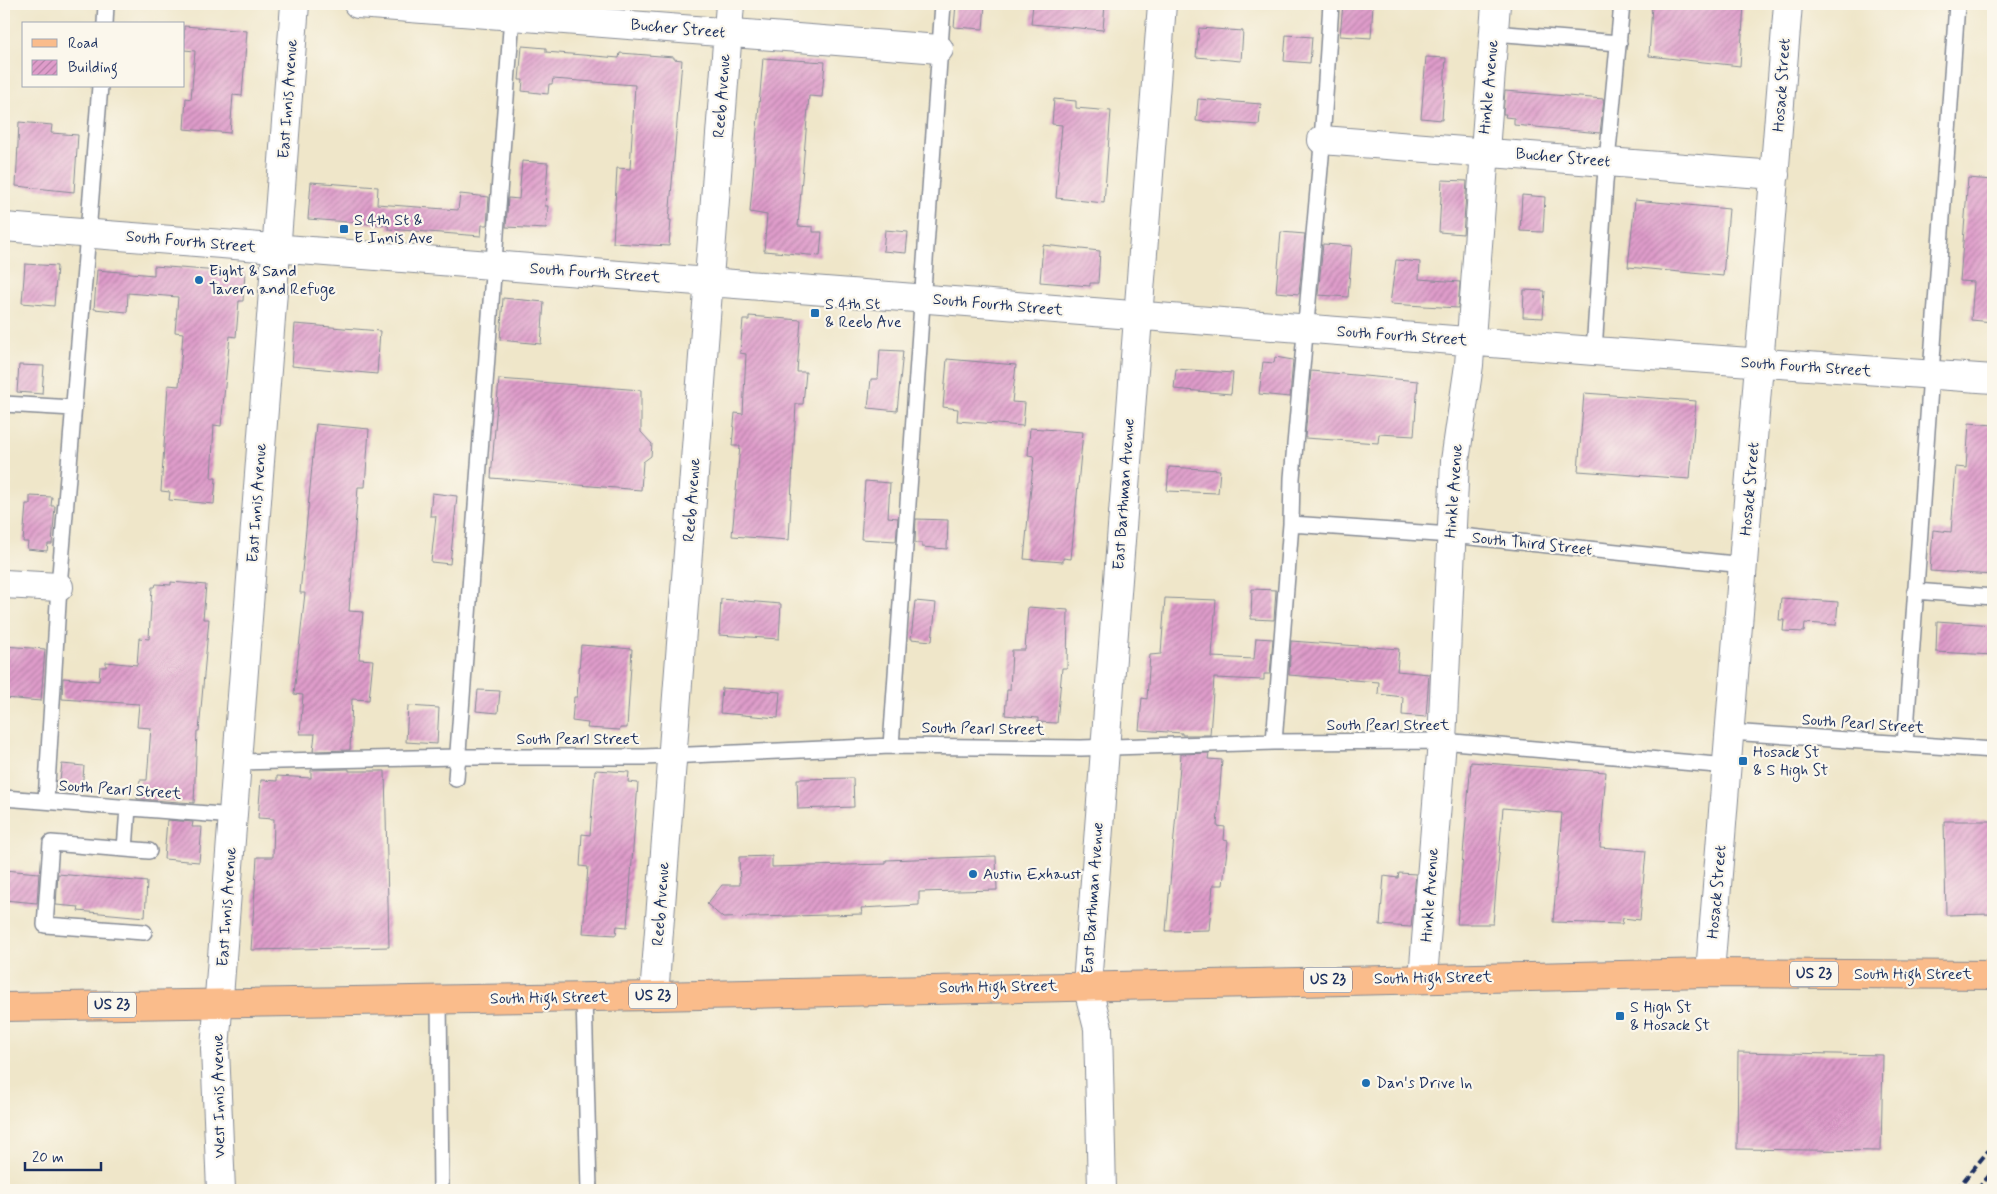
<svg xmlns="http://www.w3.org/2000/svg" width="1997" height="1194" font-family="Mynerve,sans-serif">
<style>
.building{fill:url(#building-hatch)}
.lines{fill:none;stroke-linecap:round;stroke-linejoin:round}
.service-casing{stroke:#858a94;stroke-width:18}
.minor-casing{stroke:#858a94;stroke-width:30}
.primary-casing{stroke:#858a94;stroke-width:30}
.service{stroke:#fff;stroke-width:15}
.minor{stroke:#fff;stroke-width:28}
.primary{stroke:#fabc8b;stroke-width:28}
.rail{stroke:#1b2f5e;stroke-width:4;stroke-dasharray:8 4;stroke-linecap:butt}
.poi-dot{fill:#1f6fb2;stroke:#fbf7ec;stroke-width:2}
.labels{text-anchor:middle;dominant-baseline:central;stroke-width:4.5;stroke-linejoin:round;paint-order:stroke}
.shield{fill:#fbf7ec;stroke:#5e6b89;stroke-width:1}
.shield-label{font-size:15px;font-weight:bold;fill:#1b2f5e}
.street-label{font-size:16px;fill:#1b2f5e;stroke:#fbf7ec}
.poi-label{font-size:16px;fill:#1b2f5e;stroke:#fbf7ec;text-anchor:start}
</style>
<defs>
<pattern id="building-hatch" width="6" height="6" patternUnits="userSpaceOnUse" patternTransform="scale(1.25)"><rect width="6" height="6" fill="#df9cca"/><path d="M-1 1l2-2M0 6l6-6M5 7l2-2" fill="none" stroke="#b480a7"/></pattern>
</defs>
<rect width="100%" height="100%" fill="#fbf7ec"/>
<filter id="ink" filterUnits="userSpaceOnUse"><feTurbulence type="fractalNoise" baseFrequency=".02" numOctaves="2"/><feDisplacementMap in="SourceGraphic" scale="10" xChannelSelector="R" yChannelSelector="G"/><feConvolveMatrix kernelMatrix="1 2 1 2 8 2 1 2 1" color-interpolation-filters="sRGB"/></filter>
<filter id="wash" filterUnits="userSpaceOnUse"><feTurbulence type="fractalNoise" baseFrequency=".0096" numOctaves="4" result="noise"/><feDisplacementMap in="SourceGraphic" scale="20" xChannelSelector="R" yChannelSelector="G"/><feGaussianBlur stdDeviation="1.12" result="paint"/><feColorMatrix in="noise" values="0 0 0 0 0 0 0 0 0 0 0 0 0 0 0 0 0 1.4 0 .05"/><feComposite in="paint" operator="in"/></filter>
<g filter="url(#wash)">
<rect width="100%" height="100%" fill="#efe6c9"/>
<g id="blocks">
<path class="building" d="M 956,4 L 985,4 L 983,29 L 954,27 Z
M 1033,4 L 1105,4 L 1103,30 L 1031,24 Z
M 1343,4 L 1373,4 L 1371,38 L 1340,36 Z
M 1652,4 L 1744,4 L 1740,66 L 1649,56 Z
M 184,26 L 247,31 L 242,96 L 233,95 L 230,133 L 184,129 L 186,98 L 191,99 L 195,51 L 184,50 Z
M 1199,28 L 1243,31 L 1241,61 L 1196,57 Z
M 1286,35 L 1312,37 L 1310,63 L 1284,61 Z
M 522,46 L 546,48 L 546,52 L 619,58 L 620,53 L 674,57 L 674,59 L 682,60 L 669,220 L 671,220 L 669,246 L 613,243 L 617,168 L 630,169 L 635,85 L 553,79 L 552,84 L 549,84 L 548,94 L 522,91 L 523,80 L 519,80 Z
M 1426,57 L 1446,58 L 1442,120 L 1421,118 Z
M 763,58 L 825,62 L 822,97 L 809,96 L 798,226 L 813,227 L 813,232 L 822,232 L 820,256 L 764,251 L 767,215 L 750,212 Z
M 1505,91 L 1604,99 L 1600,133 L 1514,125 L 1514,118 L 1505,117 L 1506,114 L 1503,114 Z
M 1054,99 L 1076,101 L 1076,108 L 1111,111 L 1104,203 L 1056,198 L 1062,125 L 1052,124 Z
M 1198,99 L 1261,104 L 1259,125 L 1196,121 Z
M 19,122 L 52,125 L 51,133 L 78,135 L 74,192 L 16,186 Z
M 522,161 L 548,163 L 545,206 L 548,206 L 546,229 L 506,227 L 508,198 L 519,199 Z
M 1968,178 L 1993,180 L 1993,322 L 1971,320 L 1974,282 L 1960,281 Z
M 1442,180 L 1467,181 L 1463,234 L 1439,232 Z
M 311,182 L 378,187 L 377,204 L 458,210 L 460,194 L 489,197 L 487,225 L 482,225 L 481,236 L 388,229 L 389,225 L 308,219 Z
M 1522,195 L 1545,197 L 1543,232 L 1520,231 Z
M 1635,200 L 1729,209 L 1723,276 L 1628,267 Z
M 885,230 L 908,232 L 906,253 L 883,251 Z
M 1281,232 L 1305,234 L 1299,294 L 1276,292 Z
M 1323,244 L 1352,246 L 1348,297 L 1318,295 Z
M 1043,245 L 1100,251 L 1098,283 L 1090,283 L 1090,286 L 1040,282 Z
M 1396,260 L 1420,262 L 1419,279 L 1460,282 L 1458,308 L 1390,304 Z
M 25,264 L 57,266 L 54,306 L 22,303 Z
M 154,266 L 245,273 L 243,301 L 239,301 L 236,337 L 230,336 L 221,426 L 214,425 L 211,478 L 216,478 L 214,504 L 169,500 L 170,492 L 161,491 L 168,385 L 179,386 L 183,333 L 175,332 L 178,297 L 128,293 L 127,312 L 94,309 L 97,270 L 154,275 Z
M 1524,290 L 1545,291 L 1543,318 L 1523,317 Z
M 503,298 L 544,302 L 541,344 L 500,340 Z
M 749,316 L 801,320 L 797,372 L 806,372 L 803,404 L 796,404 L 789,540 L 732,536 L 740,446 L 732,446 L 735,413 L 743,414 L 746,354 L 740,353 L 743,320 L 749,320 Z
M 295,324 L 380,331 L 377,374 L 292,366 Z
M 880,350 L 903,351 L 897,411 L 868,408 L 871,379 L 878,379 Z
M 1275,357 L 1293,360 L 1290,397 L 1259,394 L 1263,362 L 1274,363 Z
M 947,359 L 1016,365 L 1012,402 L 1025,403 L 1023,426 L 957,421 L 958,409 L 943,407 Z
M 19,365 L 44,366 L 42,394 L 17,392 Z
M 1176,369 L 1233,373 L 1231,394 L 1174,389 Z
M 1311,371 L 1418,381 L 1414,436 L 1379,434 L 1378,443 L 1305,438 Z
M 499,379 L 641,390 L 641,432 L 652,444 L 651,456 L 643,462 L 641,490 L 491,478 Z
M 1584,393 L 1696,401 L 1690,479 L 1578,471 Z
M 1969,423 L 1993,425 L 1993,575 L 1930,571 L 1933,530 L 1951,532 L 1956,467 L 1966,468 Z
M 316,424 L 369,429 L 365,487 L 358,487 L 349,611 L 363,612 L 359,659 L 373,660 L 369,700 L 352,699 L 350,750 L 313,751 L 315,734 L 300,734 L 303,695 L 294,694 L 305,593 L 300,593 Z
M 1030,428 L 1083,432 L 1071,559 L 1063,558 L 1063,562 L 1024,559 L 1034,456 L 1028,455 Z
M 1169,467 L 1220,470 L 1218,493 L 1167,491 Z
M 865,481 L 890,483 L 888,517 L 898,518 L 896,541 L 861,539 Z
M 432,493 L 457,496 L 450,564 L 431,562 L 436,516 L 430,516 Z
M 30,496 L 52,497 L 51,506 L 55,506 L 52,544 L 48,544 L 47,551 L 27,549 L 28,542 L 23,542 L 26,504 L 30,504 Z
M 916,519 L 948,520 L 947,549 L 922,547 L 922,543 L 915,543 Z
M 171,582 L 206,585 L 203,619 L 209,619 L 199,731 L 197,731 L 194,803 L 137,799 L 140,780 L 147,780 L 151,728 L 137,727 L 139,704 L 62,699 L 63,678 L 99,681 L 100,667 L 106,667 L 106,662 L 137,665 L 139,638 L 149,639 L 152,587 L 155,587 L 156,584 L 171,585 Z
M 1252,589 L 1276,590 L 1274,620 L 1251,619 Z
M 1165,598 L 1216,600 L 1212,657 L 1254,659 L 1256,638 L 1273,639 L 1270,674 L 1264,674 L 1264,680 L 1214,678 L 1210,735 L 1182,735 L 1182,733 L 1139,730 L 1142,698 L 1147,699 L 1150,655 L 1161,654 Z
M 1781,598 L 1838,602 L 1836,625 L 1805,623 L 1804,632 L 1783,631 L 1784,620 L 1779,620 Z
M 721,599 L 781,604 L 779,639 L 719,635 Z
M 915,601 L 936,603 L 932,641 L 911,639 Z
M 1028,607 L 1068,610 L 1067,668 L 1062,668 L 1057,723 L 1038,722 L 1038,718 L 1005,715 L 1007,690 L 1010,690 L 1012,650 L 1025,650 Z
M 1937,621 L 1993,625 L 1993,655 L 1936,652 Z
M 1291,641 L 1399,649 L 1397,671 L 1429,674 L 1426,717 L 1402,715 L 1403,697 L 1378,694 L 1379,682 L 1289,675 Z
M 581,645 L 632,649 L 627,728 L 620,728 L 620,730 L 587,728 L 588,723 L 572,721 L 574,697 L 577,697 Z
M 4,646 L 45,649 L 41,701 L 4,698 Z
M 722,688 L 780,692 L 778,718 L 720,713 Z
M 478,690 L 500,691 L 498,713 L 476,711 Z
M 408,706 L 439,708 L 437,744 L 406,742 Z
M 1209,753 L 1208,759 L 1222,760 L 1217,826 L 1225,827 L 1224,840 L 1228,841 L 1223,885 L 1213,885 L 1209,930 L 1166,931 L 1181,754 Z
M 1471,762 L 1606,772 L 1600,847 L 1646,851 L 1640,920 L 1623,918 L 1622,924 L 1553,922 L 1562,813 L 1503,808 L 1493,924 L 1457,924 Z
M 62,764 L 84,766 L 82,790 L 59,788 Z
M 349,769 L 349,771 L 385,771 L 389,947 L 251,950 L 257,857 L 273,857 L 274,819 L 258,818 L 261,780 L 277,781 L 277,776 L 311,778 L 311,770 Z
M 595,770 L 629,772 L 628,782 L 638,783 L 627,927 L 617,926 L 616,935 L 583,933 L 588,867 L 580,866 L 582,834 L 590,835 Z
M 853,778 L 854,807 L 798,809 L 797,779 Z
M 167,820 L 193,822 L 192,827 L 202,827 L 199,862 L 164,859 Z
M 1944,821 L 1993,821 L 1993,914 L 1946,915 Z
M 772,856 L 772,867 L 886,864 L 886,860 L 996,856 L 997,890 L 919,892 L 919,905 L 861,908 L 862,914 L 723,918 L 707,904 L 722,885 L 740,885 L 739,857 Z
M 4,870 L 39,873 L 37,903 L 4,900 Z
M 1399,873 L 1416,874 L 1411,927 L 1380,925 L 1384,876 L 1398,878 Z
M 58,874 L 147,882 L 145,917 L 78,911 L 79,907 L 56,905 Z
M 1738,1052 L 1883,1055 L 1881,1151 L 1737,1149 Z"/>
</g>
</g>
<g filter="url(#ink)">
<use href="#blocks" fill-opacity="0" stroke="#858a94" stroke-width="1"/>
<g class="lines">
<g class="service-casing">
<path id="service" d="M 105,24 L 106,4
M 1493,33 L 1619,43
M 1594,351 L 1605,182 L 1622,4
M 4,404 L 73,408
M 1291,524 L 1451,535 L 1744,565
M 1915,591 L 1993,597
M 1730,732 L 1993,750
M 1274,742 L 1291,524 L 1292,478 L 1321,157 L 1331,4
M 1905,744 L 1957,4
M 891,746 L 943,4
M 237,762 L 457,757 L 644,757 L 891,746 L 1081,748 L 1274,742 L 1442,741 L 1728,766
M 456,779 L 512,16
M 4,798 L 234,816
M 46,801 L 59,587 L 100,86
M 128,808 L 125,849 L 149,851
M 125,849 L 51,843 L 45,925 L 144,932
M 584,997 L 589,1190
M 439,999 L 441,1190"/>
</g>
<g class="minor-casing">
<path id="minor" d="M 358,4 L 939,49
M 1322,140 L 1775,175
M 4,227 L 1594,351 L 1993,379
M 4,584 L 59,587
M 1710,973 L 1788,4
M 1423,978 L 1442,741 L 1455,461 L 1469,365 L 1496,4
M 654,996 L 730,4
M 221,1190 L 215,1049 L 295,4
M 1102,1190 L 1098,1028 L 1087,985 L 1162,4"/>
</g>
<g class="primary-casing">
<path id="primary" d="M 4,1007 L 654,996 L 1710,973 L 1993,975"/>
</g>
<use href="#service" class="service"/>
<use href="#minor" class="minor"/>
<use href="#primary" class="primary"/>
<path class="rail" d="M 1956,1190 L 1993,1145
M 1977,1190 L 1993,1171"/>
</g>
</g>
<g class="poi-dot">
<rect x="339" y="224" width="10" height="10" rx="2.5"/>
<circle cx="199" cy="280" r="5"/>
<rect x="810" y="308" width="10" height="10" rx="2.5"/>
<rect x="1738" y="756" width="10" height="10" rx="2.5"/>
<circle cx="973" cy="874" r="5"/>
<rect x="1615" y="1011" width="10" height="10" rx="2.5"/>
<circle cx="1366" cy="1083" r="5"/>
</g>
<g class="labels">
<g class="shield">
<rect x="1790" y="961.5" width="48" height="25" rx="4"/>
<rect x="1304" y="967.5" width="48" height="25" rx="4"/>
<rect x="629" y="983.5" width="48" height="25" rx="4"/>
<rect x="88" y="992.5" width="48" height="25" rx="4"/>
</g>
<g class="shield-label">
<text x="1814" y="974">US 23</text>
<text x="1328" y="980">US 23</text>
<text x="653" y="996">US 23</text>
<text x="112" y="1005">US 23</text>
</g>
<g class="street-label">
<text transform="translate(678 29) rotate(5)">Bucher Street</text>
<text transform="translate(1782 85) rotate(-86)">Hosack Street</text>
<text transform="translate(1489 87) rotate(-85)">Hinkle Avenue</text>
<text transform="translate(722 96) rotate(-86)">Reeb Avenue</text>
<text transform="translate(288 99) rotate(-86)">East Innis Avenue</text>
<text transform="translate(1563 158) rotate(5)">Bucher Street</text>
<text transform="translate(191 242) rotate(5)">South Fourth Street</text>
<text transform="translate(595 273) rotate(4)">South Fourth Street</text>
<text transform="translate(998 305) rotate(5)">South Fourth Street</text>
<text transform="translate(1402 336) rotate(4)">South Fourth Street</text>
<text transform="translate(1806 367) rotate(4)">South Fourth Street</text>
<text transform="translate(1750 489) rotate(-85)">Hosack Street</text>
<text transform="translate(1454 491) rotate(-86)">Hinkle Avenue</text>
<text transform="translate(1124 494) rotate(-86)">East Barthman Avenue</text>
<text transform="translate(692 500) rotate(-86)">Reeb Avenue</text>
<text transform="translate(257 503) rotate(-86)">East Innis Avenue</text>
<text transform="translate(1532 544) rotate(6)">South Third Street</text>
<text transform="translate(1863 724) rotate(4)">South Pearl Street</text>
<text x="1388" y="725">South Pearl Street</text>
<text transform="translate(983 729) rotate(1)">South Pearl Street</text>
<text x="578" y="739">South Pearl Street</text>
<text transform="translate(120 790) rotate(4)">South Pearl Street</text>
<text transform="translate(1717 892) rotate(-85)">Hosack Street</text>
<text transform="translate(1430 895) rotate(-86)">Hinkle Avenue</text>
<text transform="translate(1093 898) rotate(-86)">East Barthman Avenue</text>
<text transform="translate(661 904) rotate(-86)">Reeb Avenue</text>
<text transform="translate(227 907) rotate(-86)">East Innis Avenue</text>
<text x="1913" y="974">South High Street</text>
<text transform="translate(1433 978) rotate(-1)">South High Street</text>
<text transform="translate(998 987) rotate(-1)">South High Street</text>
<text transform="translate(549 998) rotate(-1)">South High Street</text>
<text transform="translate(219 1096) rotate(-91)">West Innis Avenue</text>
</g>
<g class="poi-label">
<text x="354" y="220">S 4th St &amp;<tspan x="354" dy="18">E Innis Ave</tspan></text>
<text x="209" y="271">Eight &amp; Sand<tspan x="209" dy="18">Tavern and Refuge</tspan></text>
<text x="825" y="304">S 4th St<tspan x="825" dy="18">&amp; Reeb Ave</tspan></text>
<text x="1753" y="752">Hosack St<tspan x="1753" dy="18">&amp; S High St</tspan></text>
<text x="983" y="874">Austin Exhaust</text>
<text x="1630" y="1007">S High St<tspan x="1630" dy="18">&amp; Hosack St</tspan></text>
<text x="1376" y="1083">Dan's Drive In</text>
</g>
</g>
<rect width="1997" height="1194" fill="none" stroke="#fbf7ec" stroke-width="20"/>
<rect x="22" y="22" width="162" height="65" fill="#fbf7ec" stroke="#a1a7b3"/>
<rect x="32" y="39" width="25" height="8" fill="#fabc8b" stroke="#a1a7b3"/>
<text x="68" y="48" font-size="15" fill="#1b2f5e">Road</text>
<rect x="32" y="60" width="25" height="15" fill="url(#building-hatch)" stroke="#a1a7b3"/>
<text x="68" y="72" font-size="15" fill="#1b2f5e">Building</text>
<path d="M25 1162v8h76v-8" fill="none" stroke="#1b2f5e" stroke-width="2.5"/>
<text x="32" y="1162" font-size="15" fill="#1b2f5e" stroke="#fbf7ec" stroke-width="4" paint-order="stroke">20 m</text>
</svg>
